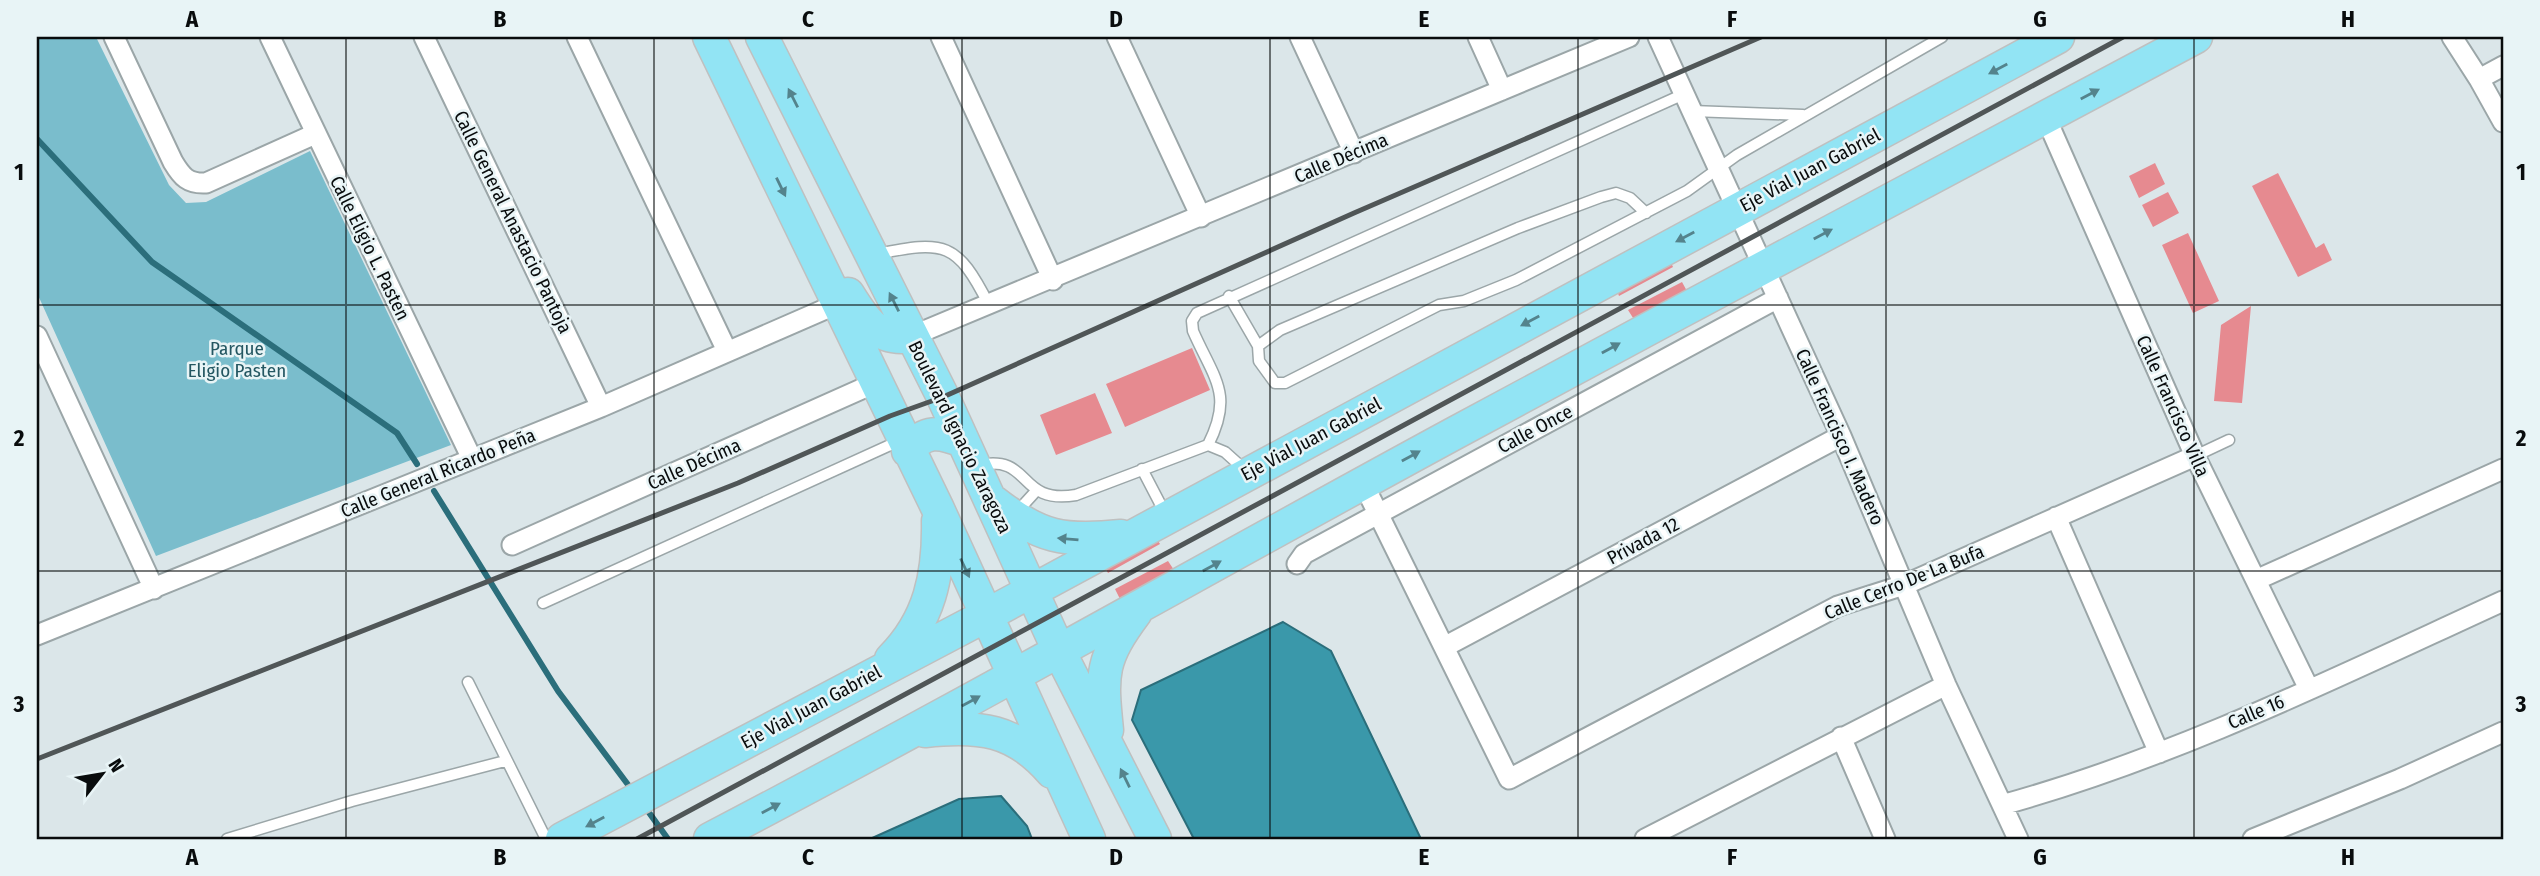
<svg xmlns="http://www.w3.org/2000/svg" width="2540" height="876" font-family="'Fira Sans Condensed',sans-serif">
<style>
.green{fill:#7abdcc}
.water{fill:#3a98aa;stroke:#2b6e7b;stroke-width:2}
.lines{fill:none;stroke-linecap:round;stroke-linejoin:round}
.stream{stroke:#2b6e7b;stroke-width:6}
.building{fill:#e68a90}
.lane-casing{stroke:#9ba6a8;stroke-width:13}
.street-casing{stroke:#9ba6a8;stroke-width:23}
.primary-casing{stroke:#bfc0c0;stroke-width:35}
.lane{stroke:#fff;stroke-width:10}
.street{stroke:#fff;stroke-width:19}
.primary{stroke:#92e4f4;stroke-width:32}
.rail{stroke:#505657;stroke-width:5}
.oneway{fill:#54838c}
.grid{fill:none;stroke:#090c0d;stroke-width:2;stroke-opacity:0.55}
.labels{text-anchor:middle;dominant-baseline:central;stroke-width:5;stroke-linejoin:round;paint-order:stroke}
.street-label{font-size:19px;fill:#090c0d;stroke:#e8f4f6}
.park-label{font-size:19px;fill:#245762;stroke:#e8f4f6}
.neatline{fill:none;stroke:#090c0d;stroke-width:2.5}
.grid-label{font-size:23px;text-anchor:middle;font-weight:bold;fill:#090c0d}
</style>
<rect width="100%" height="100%" fill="#dbe6e9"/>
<path class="green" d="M 37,37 L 96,37 L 169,185 L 186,203 L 206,202 L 310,151 L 451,445 L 156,556 L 37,293 Z"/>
<path class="water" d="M 1283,622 L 1331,651 L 1421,839 L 1194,839 L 1132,720 L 1141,690 Z
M 1001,796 L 1027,826 L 1032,839 L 870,839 L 959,799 Z"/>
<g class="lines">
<path class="stream" d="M 37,139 L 152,262 L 397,433 L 417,464
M 434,491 L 558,691 L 632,790
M 645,807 L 668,839"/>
</g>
<path class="building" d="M 2155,163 L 2165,184 L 2139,198 L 2129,176 Z
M 2278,173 L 2316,248 L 2324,243 L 2332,260 L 2298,277 L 2252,186 Z
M 2168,192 L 2179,213 L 2153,227 L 2142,205 Z
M 2188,233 L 2219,301 L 2193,313 L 2162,245 Z
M 1668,256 L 1673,267 L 1619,296 L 1615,286 Z
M 1682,282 L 1688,293 L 1635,321 L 1628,310 Z
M 2251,306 L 2242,403 L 2214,401 L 2221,325 Z
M 1192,348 L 1210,390 L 1125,427 L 1106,384 Z
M 1095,393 L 1112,433 L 1056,455 L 1040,415 Z
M 1154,534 L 1160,544 L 1108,573 L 1102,562 Z
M 1168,561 L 1174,570 L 1120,599 L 1115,589 Z"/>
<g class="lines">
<g class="lane-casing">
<path id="lane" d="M 1692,111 L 1803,115
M 1646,213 L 1630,198 L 1616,193 L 1601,197 L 1518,228 L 1280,330 L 1258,346 L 1259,361 L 1275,383 L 1285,383 L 1439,305 L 1464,301 L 1516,280 L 1687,191 L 1737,155 L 1942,37
M 877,254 C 945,240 957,242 989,305
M 1229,296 L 1258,346
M 1208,445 C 1234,394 1214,379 1193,331 L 1192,321 L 1197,313 L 1684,94
M 2195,456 L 2229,440
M 979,465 C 1033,454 1016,505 1076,495 L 1208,445 L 1225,452 L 1245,470
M 1142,469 L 1166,515
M 1015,514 L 1036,491
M 543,603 L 899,441
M 468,682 L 546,839
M 227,839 L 352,801 L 505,761"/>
</g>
<g class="street-casing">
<path id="street" d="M 114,37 L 173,162 C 182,177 188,184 206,183 L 315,134
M 270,37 L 472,459
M 424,37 L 601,407
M 577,37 L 727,351
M 941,37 L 1053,280
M 1117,37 L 1201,217
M 1300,37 L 1354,153
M 1478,37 L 1502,90
M 1658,37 L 1841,436 L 1946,685 L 2018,839
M 2452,37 L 2479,79 L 2503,66
M 2479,79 L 2503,122
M 2046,118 L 2195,456 L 2309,689
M 37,336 L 154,589
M 912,336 L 1629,37
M 1363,483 L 1509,779 L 1838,606 L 1904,585 L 2195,456
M 2056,517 L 2159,753
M 512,545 L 875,383
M 1297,564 L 1304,554 L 1778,298
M 2256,580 L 2503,469
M 37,635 L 601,407 L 837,304
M 1446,646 L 1841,436
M 1841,737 L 1885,839
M 2002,805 C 2176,757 2339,676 2503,601
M 1645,839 L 1946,685
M 2253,839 L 2400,779 L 2503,732"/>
</g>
<g class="primary-casing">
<path id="primary" d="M 709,37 L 938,509 L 1089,839
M 762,37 L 943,397 L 1059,651 L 1155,839
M 848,294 C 864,320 878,342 912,336
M 908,451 C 925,429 939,432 963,441
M 994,502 C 1040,538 1064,542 1121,536
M 891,659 C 930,620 939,575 938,521
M 1107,730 C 1101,673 1101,659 1136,612
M 925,731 C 979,725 1015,729 1052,772
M 562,839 L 987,615 L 2058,37
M 710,839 C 961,708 1206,568 1455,433 C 1701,299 1950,170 2196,37"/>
</g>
<use href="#lane" class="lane"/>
<use href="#street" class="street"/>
<use href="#primary" class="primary"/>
<path class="rail" d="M 37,759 L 738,483 L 890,416 L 943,397 L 1354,213 L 1761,37
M 637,839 L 2123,37"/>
</g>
<defs><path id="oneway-solid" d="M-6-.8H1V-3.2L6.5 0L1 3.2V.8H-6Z" transform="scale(1.75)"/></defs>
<g class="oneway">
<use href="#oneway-solid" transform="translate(1998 69) rotate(152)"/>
<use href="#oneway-solid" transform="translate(2090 94) rotate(-28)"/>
<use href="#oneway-solid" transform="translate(793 98) rotate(-117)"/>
<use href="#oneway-solid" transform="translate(781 187) rotate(64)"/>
<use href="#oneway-solid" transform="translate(1823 234) rotate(-28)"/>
<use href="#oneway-solid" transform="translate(1685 237) rotate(152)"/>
<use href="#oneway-solid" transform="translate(894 302) rotate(-117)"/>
<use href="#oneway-solid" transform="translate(1530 321) rotate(152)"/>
<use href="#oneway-solid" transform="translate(1611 348) rotate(-29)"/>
<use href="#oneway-solid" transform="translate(1411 456) rotate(-29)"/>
<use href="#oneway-solid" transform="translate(1068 539) rotate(-175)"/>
<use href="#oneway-solid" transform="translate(1212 566) rotate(-29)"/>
<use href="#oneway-solid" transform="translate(965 568) rotate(65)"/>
<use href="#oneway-solid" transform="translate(971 701) rotate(-29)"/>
<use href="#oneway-solid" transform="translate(1125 778) rotate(-116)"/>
<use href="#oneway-solid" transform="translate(771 808) rotate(-28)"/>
<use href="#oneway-solid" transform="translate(595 822) rotate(152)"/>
</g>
<path class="grid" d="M 346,37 L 346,839M 654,37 L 654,839M 962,37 L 962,839M 1270,37 L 1270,839M 1578,37 L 1578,839M 1886,37 L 1886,839M 2194,37 L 2194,839M 37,305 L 2503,305M 37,571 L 2503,571"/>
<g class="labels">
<g class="street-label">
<text transform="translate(1341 158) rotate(-23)">Calle Décima</text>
<text transform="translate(1810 170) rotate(-28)">Eje Vial Juan Gabriel</text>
<text transform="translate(513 222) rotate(64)">Calle General Anastacio Pantoja</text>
<text transform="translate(370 248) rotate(64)">Calle Eligio L. Pasten</text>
<text transform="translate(2173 406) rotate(66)">Calle Francisco Villa</text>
<text transform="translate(1535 429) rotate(-28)">Calle Once</text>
<text transform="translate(960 437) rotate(64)">Boulevard Ignacio Zaragoza</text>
<text transform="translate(1840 437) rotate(66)">Calle Francisco I. Madero</text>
<text transform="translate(1311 439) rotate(-28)">Eje Vial Juan Gabriel</text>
<text transform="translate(694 464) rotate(-24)">Calle Décima</text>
<text transform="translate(438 473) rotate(-22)">Calle General Ricardo Peña</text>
<text transform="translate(1643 541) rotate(-28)">Privada 12</text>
<text transform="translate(1904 582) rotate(-22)">Calle Cerro De La Bufa</text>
<text transform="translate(811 707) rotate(-28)">Eje Vial Juan Gabriel</text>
<text transform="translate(2256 712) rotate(-23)">Calle 16</text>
</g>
<g class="park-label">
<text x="237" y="348">Parque<tspan x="237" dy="22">Eligio Pasten</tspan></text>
</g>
</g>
<rect width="2540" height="876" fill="none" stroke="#e8f4f6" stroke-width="77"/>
<g transform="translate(102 774) rotate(59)" stroke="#e8f4f6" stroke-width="5" paint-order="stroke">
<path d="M0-5L12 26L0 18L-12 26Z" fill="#090c0d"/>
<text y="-10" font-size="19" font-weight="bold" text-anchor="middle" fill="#090c0d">N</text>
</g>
<rect x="38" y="38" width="2464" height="800" class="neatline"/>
<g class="grid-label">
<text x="192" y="27">A</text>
<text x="500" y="27">B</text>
<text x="808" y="27">C</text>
<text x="1116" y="27">D</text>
<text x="1424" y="27">E</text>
<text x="1732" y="27">F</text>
<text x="2040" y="27">G</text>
<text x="2348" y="27">H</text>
<text x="19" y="180">1</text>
<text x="2521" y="180">1</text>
<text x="19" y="446">2</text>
<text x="2521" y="446">2</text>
<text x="19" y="712">3</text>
<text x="2521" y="712">3</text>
<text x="192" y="865">A</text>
<text x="500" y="865">B</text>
<text x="808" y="865">C</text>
<text x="1116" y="865">D</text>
<text x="1424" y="865">E</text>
<text x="1732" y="865">F</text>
<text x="2040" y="865">G</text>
<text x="2348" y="865">H</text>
</g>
</svg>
